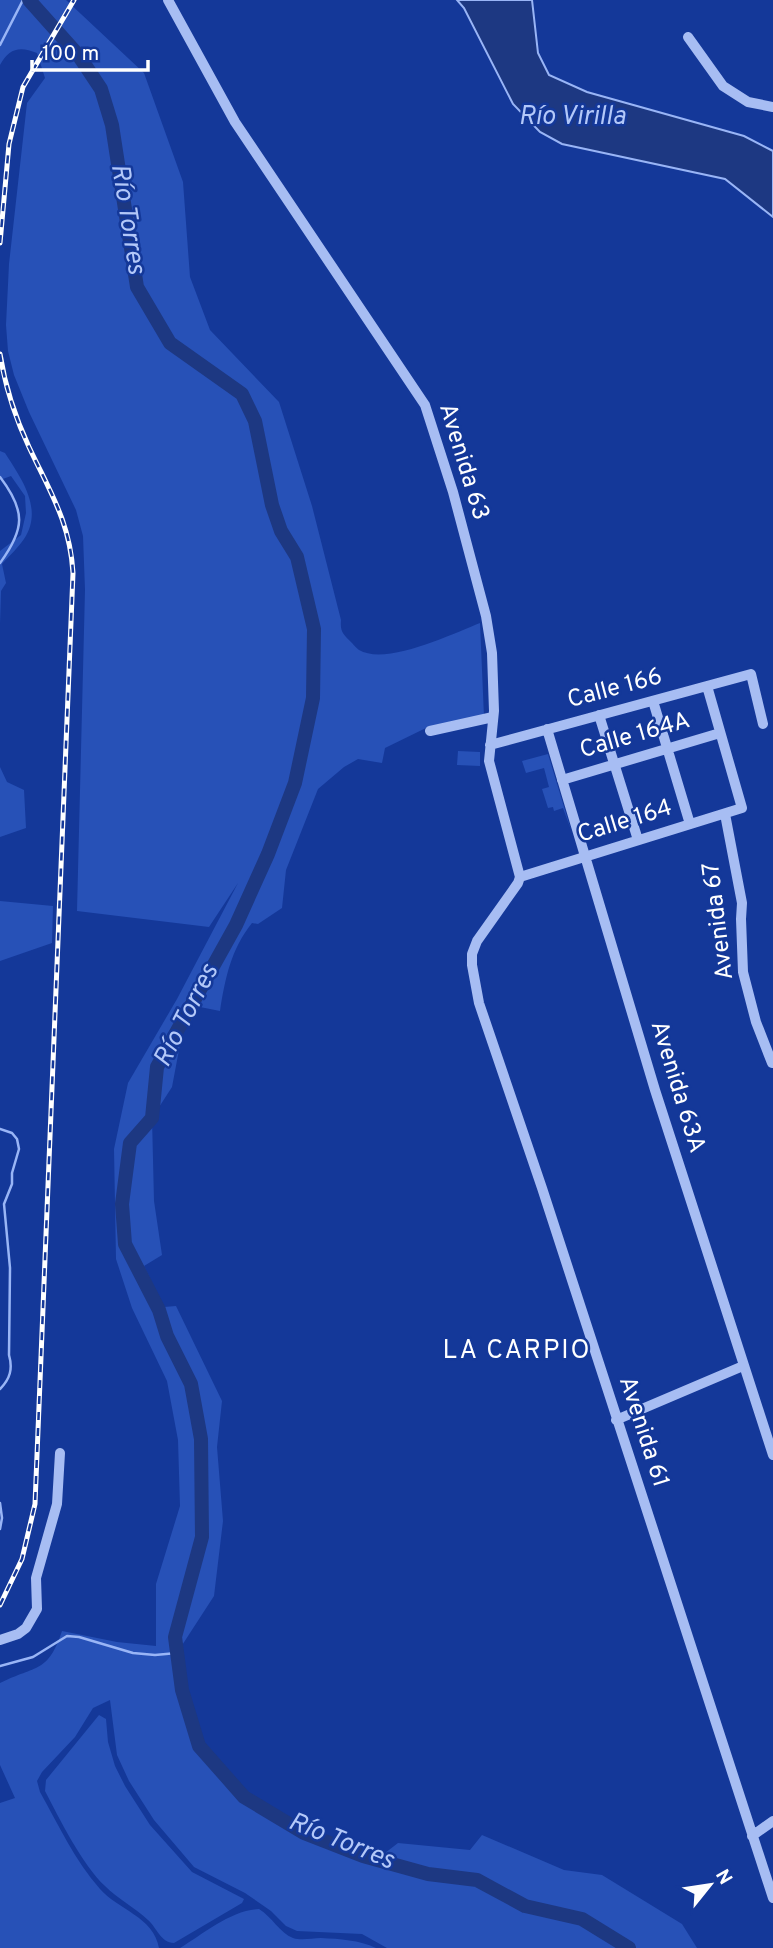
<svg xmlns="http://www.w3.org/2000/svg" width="773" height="1948" font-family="Overpass,sans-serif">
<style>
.green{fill:#2751b7}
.water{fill:#1d3882;stroke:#99b5f6;stroke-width:2}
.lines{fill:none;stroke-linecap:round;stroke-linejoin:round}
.stream{stroke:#99b5f6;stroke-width:2.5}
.river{stroke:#1d3882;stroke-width:14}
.minor{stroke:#a7bdf3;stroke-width:10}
.rail-casing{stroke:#fff;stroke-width:5}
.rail{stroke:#143899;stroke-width:2.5;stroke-dasharray:8;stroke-linecap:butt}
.labels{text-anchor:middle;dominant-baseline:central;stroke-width:5;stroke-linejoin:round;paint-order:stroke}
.street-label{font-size:24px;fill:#fff;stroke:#143899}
.water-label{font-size:26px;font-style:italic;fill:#b3c8f9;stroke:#143899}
.neighbourhood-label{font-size:26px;letter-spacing:2px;fill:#fff;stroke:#143899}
</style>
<rect width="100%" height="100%" fill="#143899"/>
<path class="green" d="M 0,0 L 66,0 L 144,73 L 183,182 L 190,277 L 210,330 L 279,402 L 312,506 L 341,620 C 340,632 343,634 352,643 C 354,645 356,648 359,650 C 386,666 452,634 480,623 L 484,717 L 428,727 L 385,748 L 382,763 L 358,759 L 344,767 L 318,789 L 286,870 L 282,908 L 258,924 L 252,923 C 231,949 225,979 220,1011 L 200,1007 L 182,1034 L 172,1087 L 152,1118 L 154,1201 L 162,1255 L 144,1266 L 164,1307 L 176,1306 L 222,1401 L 217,1447 L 223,1521 L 214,1596 L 177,1653 L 182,1690 L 199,1746 L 244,1797 L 304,1833 L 376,1860 L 398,1843 L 470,1850 L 482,1835 L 564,1870 L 602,1875 L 682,1924 L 697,1948 L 387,1948 L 362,1934 L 297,1931 L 286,1926 L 271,1911 L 245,1893 L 194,1867 L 154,1820 L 129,1781 L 117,1755 L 110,1700 L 93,1708 L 75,1737 L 42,1772 L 37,1781 L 40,1792 C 58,1824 75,1861 100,1889 C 117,1909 154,1917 159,1948 L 0,1948 L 0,1803 L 15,1798 L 0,1765 L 0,1683 C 37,1665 48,1673 62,1631 L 117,1642 L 156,1646 L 156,1584 L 180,1506 L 178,1440 L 167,1381 L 132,1308 L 116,1259 L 114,1149 L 128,1083 L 177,999 L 238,883 L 209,927 L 77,911 L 85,590 L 83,536 L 76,510 L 29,412 L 14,375 L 8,351 L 6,325 L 9,264 L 27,103 L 45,78 L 37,53 C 20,46 9,48 0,65 Z
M 0,451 L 5,453 C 21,478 44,509 24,539 C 18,548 9,556 2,564 L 6,583 L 1,591 L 0,624 L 0,551 L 21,535 L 26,513 L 25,496 L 11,476 L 0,480 Z
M 458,751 L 480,752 L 480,766 L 457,765 Z
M 548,754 L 571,830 L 563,808 L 554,811 L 553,807 L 548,808 L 542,789 L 549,787 L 544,768 L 526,773 L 522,761 Z
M 0,767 L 7,782 L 24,790 L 26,828 L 0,837 Z
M 0,901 L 53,906 L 52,943 L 0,961 Z
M 99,1715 L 106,1719 L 108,1742 L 115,1766 L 125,1786 L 150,1825 L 192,1872 L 244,1899 L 242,1903 L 174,1943 C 161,1943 157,1928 148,1920 C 134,1907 118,1899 105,1886 C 83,1866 59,1818 45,1791 L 46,1780 Z
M 259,1909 C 272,1917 280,1933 293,1938 C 302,1941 312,1938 321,1938 C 340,1939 359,1940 376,1948 L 180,1948 C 203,1934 231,1910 259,1909 Z"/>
<path class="water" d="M 457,0 L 532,0 L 538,53 L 549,75 L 587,92 L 744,136 L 773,151 L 773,217 L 725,179 L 562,144 L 540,132 L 513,104 L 464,8 Z"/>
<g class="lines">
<path class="stream" d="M 0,45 L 23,0
M 0,477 C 26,511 25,529 0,563
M 0,1129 L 12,1133 L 17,1139 L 19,1149 L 12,1173 L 12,1184 L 4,1204 L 10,1268 L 9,1355 C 13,1369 10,1379 0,1389
M 0,1503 L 2,1518 L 0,1529
M 0,1666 L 33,1657 L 67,1636 L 79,1637 L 133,1653 L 155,1655 L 177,1653"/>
<path class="river" d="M 29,0 L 79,56 L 101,89 L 112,125 L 137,287 L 170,343 L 242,394 L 255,421 L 272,505 L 281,531 L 297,557 L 314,629 L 313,698 L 295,783 L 268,854 L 236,925 L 157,1067 L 152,1118 L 130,1143 L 122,1204 L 125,1244 L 159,1310 L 167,1336 L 191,1384 L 201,1439 L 202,1537 L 175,1637 L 182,1690 L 199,1746 L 244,1797 L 304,1833 L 363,1856 L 428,1874 L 477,1880 L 525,1906 L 582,1919 L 629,1948"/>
<path class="minor" d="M 168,0 L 235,122 L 425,405 L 453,492 L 486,616 L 492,653 L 494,711 L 489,761 L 520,877
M 688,37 L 723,86 L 748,102 L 773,107
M 653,701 L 690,824
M 599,715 L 638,840
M 547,729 L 655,1090 L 773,1455
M 430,731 L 493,717
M 490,745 L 751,674 L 763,724
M 562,780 L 720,733
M 725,814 L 742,903 L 741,919 L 743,972 L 756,1022 L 772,1063
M 520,877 L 518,883 L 477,941 L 472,954 L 472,965 L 479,1003 L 542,1188 L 773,1898
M 520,877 L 742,808 L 707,686
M 616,1420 L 743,1366
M 0,1640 L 18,1634 L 26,1628 L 37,1609 L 36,1578 L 57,1504 L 60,1453
M 752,1836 L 773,1821"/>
<g class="rail-casing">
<path id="rail" d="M 0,243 L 9,144 L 23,87 L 74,0
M 0,354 C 5,386 15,417 29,447 C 50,492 70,522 73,573 L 35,1504 L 22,1559 L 0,1605"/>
</g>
<use href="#rail" class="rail"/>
</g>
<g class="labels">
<g class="street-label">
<text transform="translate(463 462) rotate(73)">Avenida 63</text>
<text transform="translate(615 689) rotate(-15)">Calle 166</text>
<text transform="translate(635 736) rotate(-16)">Calle 164A</text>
<text transform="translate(625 822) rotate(-17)">Calle 164</text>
<text transform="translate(719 921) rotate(-97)">Avenida 67</text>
<text transform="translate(677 1087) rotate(73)">Avenida 63A</text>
<text transform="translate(643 1432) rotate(72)">Avenida 61</text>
</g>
<g class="water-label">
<text x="572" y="117">Río Virilla</text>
<text transform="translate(127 219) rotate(81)">Río Torres</text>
<text transform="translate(187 1016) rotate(-63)">Río Torres</text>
<text transform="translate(341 1842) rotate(22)">Río Torres</text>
</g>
<g class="neighbourhood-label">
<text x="517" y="1351">LA CARPIO</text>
</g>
</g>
<g transform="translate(710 1885) rotate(60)" stroke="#143899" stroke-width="5" paint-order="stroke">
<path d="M0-5L12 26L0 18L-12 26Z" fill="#ffffff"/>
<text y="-10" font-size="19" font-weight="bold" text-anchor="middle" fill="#ffffff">N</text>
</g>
<path d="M32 60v10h116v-10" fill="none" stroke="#ffffff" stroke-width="3.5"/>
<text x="42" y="60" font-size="21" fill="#ffffff" stroke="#143899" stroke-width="5" paint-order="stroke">100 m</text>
</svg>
